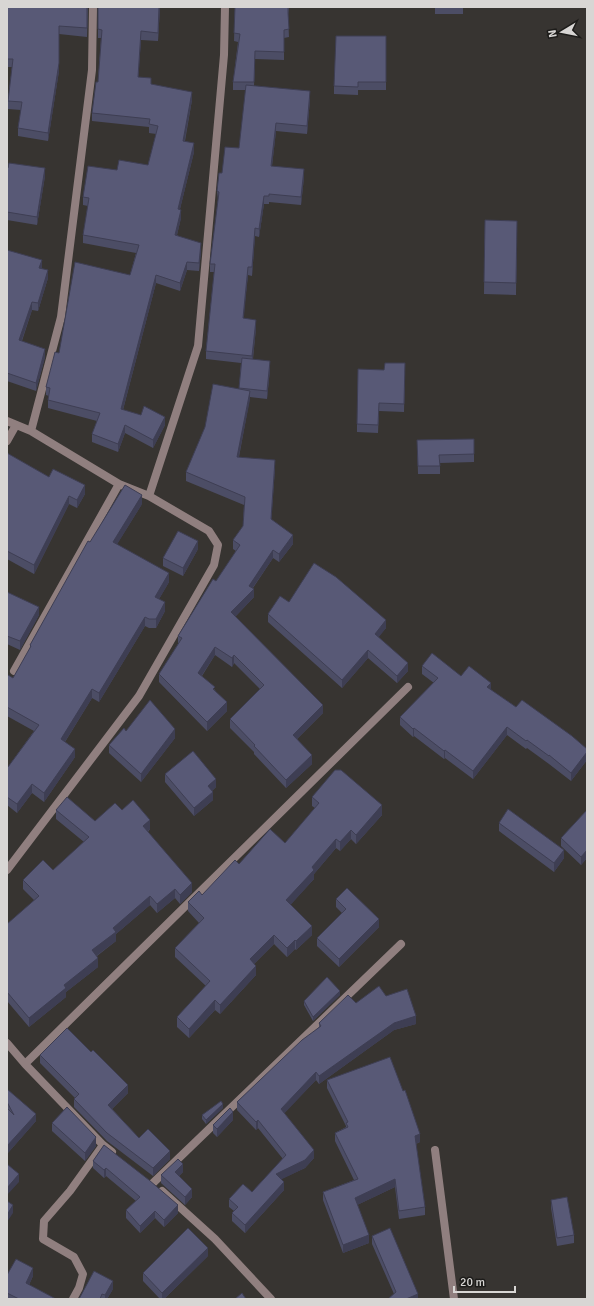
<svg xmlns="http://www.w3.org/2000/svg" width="594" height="1306" font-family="Signika,sans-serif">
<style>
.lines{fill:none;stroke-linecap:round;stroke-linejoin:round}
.minor{stroke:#907f7f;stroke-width:8}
.wall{fill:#4c4d65}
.shaded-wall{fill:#3e3e53}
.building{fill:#585976;stroke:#3e3e53}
</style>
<rect width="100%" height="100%" fill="#373431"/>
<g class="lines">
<path class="minor" d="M 7,421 L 31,431 L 119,484 L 149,496 L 209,531 L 218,545 L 214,565 L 139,696 L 7,870
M 31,431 L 61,317 L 92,70 L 93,7
M 7,441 L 16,425
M 149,496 L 198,346 L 224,55 L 225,7
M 14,671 L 119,484
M 7,1043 L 25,1064 L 103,1145 L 112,1152
M 25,1064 L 408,687
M 435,1150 L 454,1299
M 153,1183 L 401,944
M 162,1191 L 215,1239 L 271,1299
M 73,1299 L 79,1288 L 83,1274 L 74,1257 L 43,1239 L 44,1221 L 70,1191 L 103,1145"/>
</g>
<path class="wall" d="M 7,7 L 88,7 L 87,37 L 59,34 L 59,71 L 48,141 L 18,136 L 18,128 L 21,110 L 8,109 L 8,101 L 12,67 L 7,67 Z
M 98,7 L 160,7 L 158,41 L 141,40 L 138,77 L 151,84 L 192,100 L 185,141 L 194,152 L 180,209 L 181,218 L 177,235 L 201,251 L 199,271 L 187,270 L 180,291 L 156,283 L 123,410 L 165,425 L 153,448 L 125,433 L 118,452 L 92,442 L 92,434 L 97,421 L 48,408 L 48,400 L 49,396 L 46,395 L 46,387 L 59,353 L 130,275 L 136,253 L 83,243 L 83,235 L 88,206 L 83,205 L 83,197 L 117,170 L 148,165 L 156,134 L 149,133 L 149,127 L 92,121 L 92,113 L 98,82 L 101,38 L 98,38 Z
M 235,7 L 289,7 L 288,16 L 289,37 L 284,38 L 284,60 L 255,59 L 254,86 L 310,99 L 307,134 L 276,131 L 272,166 L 304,177 L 301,205 L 269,202 L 269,204 L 264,204 L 259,237 L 255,236 L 252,276 L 248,275 L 243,319 L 256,328 L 253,359 L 270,369 L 267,399 L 250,397 L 239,457 L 275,468 L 271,520 L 293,544 L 279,562 L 273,558 L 253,588 L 254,597 L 235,617 L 323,713 L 297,739 L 312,764 L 286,788 L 254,754 L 254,752 L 230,728 L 230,719 L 260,689 L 234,663 L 232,667 L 215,655 L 202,676 L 215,690 L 227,711 L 207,731 L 159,682 L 159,674 L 178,644 L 178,636 L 216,581 L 236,551 L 233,549 L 233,540 L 243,526 L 244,505 L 186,481 L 186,472 L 239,389 L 241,363 L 206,359 L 206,351 L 214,272 L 210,272 L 210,264 L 218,200 L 217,191 L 222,173 L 239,148 L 246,90 L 233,90 L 233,82 L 238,42 L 234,41 Z
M 435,7 L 463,7 L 463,14 L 435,14 Z
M 386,36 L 386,90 L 358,90 L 358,95 L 334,94 L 334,86 Z
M 7,168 L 45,176 L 37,225 L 7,220 Z
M 485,220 L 517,221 L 516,295 L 484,294 Z
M 7,250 L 42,268 L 41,269 L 48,278 L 38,311 L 32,310 L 22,341 L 45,357 L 36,391 L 7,381 Z
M 405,372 L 404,412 L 379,411 L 378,433 L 357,432 L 357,424 Z
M 474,439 L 474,462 L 440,463 L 440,474 L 418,474 L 417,440 Z
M 7,453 L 49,477 L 85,494 L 77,508 L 69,504 L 34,574 L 7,559 Z
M 142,504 L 117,544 L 169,582 L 159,599 L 165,611 L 156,628 L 149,628 L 145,626 L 99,702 L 92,698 L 65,742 L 75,757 L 44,802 L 32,793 L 17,813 L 7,805 L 7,766 L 8,767 L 34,731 L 7,716 L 7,676 L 13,678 L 30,649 L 30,645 L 90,542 Z
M 198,549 L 183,576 L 163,566 L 163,558 Z
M 7,592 L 39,615 L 20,650 L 7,644 Z
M 289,602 L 386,628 L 378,637 L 408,671 L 397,683 L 368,658 L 342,688 L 268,622 L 268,614 Z
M 422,666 L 461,676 L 491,690 L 516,707 L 587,749 L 587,760 L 571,781 L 549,764 L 527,748 L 526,749 L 507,735 L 473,779 L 445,758 L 444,759 L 414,736 L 413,737 L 400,725 L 400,717 L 434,683 L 422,674 Z
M 126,731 L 175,738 L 141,782 L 109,753 L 109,745 Z
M 165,774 L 216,787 L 212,791 L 213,800 L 194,816 L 165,782 Z
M 312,797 L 382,815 L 356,844 L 351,839 L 340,851 L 336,848 L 314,874 L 314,879 L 290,905 L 312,935 L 296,950 L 295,949 L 287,957 L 274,944 L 254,964 L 256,975 L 220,1014 L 215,1010 L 189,1038 L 177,1027 L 177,1017 L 206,986 L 175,957 L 175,948 L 199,923 L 188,911 L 188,902 L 202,895 L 239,864 L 285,843 L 315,808 L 312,806 Z
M 56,810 L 95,821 L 122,810 L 150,829 L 148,832 L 192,892 L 180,904 L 175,898 L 157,913 L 150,905 L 116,934 L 116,941 L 97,956 L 98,967 L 66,992 L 66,997 L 29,1027 L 7,1001 L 7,924 L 35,901 L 23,889 L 23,880 L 53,870 L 84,842 L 56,819 Z
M 587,810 L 587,858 L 581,865 L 561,846 L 561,838 Z
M 499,823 L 564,858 L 554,872 L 499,831 Z
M 336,899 L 379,927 L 339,967 L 317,946 L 317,938 L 342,913 L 336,907 Z
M 340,995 L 313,1021 L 304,1005 L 304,1001 Z
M 386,996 L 416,1024 L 394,1030 L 319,1084 L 316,1080 L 284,1113 L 314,1158 L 305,1168 L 281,1179 L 284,1190 L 245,1233 L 232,1221 L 232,1213 L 234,1211 L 229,1207 L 229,1199 L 252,1192 L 283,1159 L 258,1128 L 256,1130 L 237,1110 L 237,1102 L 319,1027 L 319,1023 L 356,1003 Z
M 40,1055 L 128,1093 L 112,1109 L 139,1138 L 170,1159 L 153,1176 L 107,1141 L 74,1107 L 74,1099 L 75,1098 L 40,1063 Z
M 327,1080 L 420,1142 L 416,1144 L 425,1207 L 425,1215 L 399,1219 L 395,1187 L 357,1205 L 369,1243 L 343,1253 L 323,1200 L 323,1192 L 354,1180 L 335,1141 L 335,1133 L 346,1127 L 346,1126 L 327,1088 Z
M 7,1089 L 36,1121 L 7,1154 Z
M 223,1108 L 206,1124 L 202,1119 L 202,1115 Z
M 233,1120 L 217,1137 L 213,1133 L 213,1125 Z
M 52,1123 L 96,1146 L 85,1161 L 52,1131 Z
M 104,1145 L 178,1213 L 164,1227 L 155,1218 L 140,1233 L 126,1218 L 126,1210 L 136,1201 L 106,1176 L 104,1178 L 93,1168 L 93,1161 Z
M 183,1172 L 179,1176 L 192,1197 L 185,1205 L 161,1183 L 161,1175 Z
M 551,1200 L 574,1235 L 574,1243 L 557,1246 L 551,1208 Z
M 372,1236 L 418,1299 L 394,1294 L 372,1244 Z
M 208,1256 L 164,1299 L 160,1299 L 143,1281 L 143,1273 Z
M 7,1275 L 33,1276 L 29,1285 L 56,1299 L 7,1299 Z
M 113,1289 L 107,1299 L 79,1299 Z"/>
<path class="shaded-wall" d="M 159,7 L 160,7 L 158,41 L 158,33 Z
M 59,26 L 59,71 L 48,141 L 48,133 Z
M 141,31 L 141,40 L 138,85 L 138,77 Z
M 310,91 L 310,99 L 307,134 L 307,126 Z
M 192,92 L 192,100 L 183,149 L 183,141 Z
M 276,123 L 276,131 L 271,174 L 271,166 Z
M 194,143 L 194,152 L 178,217 L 178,209 Z
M 45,168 L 45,176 L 37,225 L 37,217 Z
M 304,169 L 304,177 L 301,205 L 301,197 Z
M 264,196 L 264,204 L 259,237 L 259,229 Z
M 181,210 L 181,218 L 175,243 L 175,235 Z
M 255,228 L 255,236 L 252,276 L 252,267 Z
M 201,243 L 201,251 L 199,271 L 199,263 Z
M 42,260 L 42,268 L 39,276 L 39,268 Z
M 187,262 L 187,270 L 180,291 L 180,283 Z
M 248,267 L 248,275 L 243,327 L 243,318 Z
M 48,270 L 48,278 L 38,311 L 38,303 Z
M 156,275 L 156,283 L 121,417 L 121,409 Z
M 32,302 L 32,310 L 19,348 L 19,340 Z
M 256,320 L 256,328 L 252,364 L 252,356 Z
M 45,349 L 45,357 L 36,391 L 36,383 Z
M 270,361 L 270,369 L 267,399 L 267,391 Z
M 250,391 L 250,400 L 237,465 L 237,457 Z
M 165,417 L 165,425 L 153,448 L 153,440 Z
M 125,425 L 125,433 L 118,452 L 118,444 Z
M 275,460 L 275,468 L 271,528 L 271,519 Z
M 85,485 L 85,494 L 77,508 L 77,500 Z
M 142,495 L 142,504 L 113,551 L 113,542 Z
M 69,496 L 69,504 L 34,574 L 34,565 Z
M 293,535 L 293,544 L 279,562 L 279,554 Z
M 198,541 L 198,549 L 183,576 L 183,568 Z
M 273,550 L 273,558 L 249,593 L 254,589 L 254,597 L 231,621 L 231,612 Z
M 169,573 L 169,582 L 155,606 L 155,597 Z
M 165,602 L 165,611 L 156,628 L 156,619 Z
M 39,607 L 39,615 L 20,650 L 20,641 Z
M 145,617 L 145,626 L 99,702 L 99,693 Z
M 386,620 L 386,628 L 375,642 L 375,634 Z
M 215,647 L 215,655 L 198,681 L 198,673 Z
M 368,650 L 368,658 L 342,688 L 342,680 Z
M 234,655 L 234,663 L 232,667 L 232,658 Z
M 408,663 L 408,671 L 397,683 L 397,676 Z
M 491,683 L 491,691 L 487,687 Z
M 92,689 L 92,698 L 61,748 L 61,739 Z
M 227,702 L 227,711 L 207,731 L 207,722 Z
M 323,705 L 323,713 L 293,743 L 293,735 Z
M 507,727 L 507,735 L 473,779 L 473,771 Z
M 414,728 L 414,736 L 413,737 L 413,729 Z
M 175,729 L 175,738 L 141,782 L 141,774 Z
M 75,749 L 75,757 L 44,802 L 44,793 Z
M 445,750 L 445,758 L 444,759 L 444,751 Z
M 587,752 L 587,760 L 571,781 L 571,773 Z
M 312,755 L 312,764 L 286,788 L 286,780 Z
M 216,779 L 216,787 L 208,794 L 208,786 Z
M 32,784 L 32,793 L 17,813 L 17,804 Z
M 213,792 L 213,800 L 194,816 L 194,808 Z
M 382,805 L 382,815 L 356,844 L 356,835 Z
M 150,820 L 150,829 L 143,835 L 143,826 Z
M 351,830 L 351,839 L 340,851 L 340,842 Z
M 336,839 L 336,848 L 314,874 L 314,879 L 286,910 L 286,900 L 312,867 Z
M 564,850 L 564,858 L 554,872 L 554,863 Z
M 587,850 L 587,858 L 581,865 L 581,857 Z
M 192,883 L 192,892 L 180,904 L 180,895 Z
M 175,889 L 175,898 L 157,913 L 157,904 Z
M 150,896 L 150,905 L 116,934 L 116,941 L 92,959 L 92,950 L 113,928 Z
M 379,919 L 379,927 L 339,967 L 339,959 Z
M 312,926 L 312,935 L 296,950 L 296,941 Z
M 274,935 L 274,944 L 250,968 L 250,959 Z
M 295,940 L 295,949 L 287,957 L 287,948 Z
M 98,958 L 98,967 L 66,992 L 66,997 L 29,1027 L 29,1018 L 64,985 Z
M 256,966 L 256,975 L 220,1014 L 220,1005 Z
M 340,991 L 340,995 L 313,1021 L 313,1017 Z
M 215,1000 L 215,1010 L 189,1038 L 189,1029 Z
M 416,1016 L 416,1024 L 394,1030 L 319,1084 L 319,1076 L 394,1023 Z
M 316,1072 L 316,1080 L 281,1117 L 281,1109 Z
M 128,1085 L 128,1093 L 108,1113 L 108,1105 Z
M 223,1104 L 223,1108 L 206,1124 L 206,1120 Z
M 233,1112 L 233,1120 L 217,1137 L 217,1129 Z
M 36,1114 L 36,1121 L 7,1154 L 7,1146 Z
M 258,1120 L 258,1128 L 256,1130 L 256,1122 Z
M 420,1134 L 420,1142 L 415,1144 L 415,1136 Z
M 96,1137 L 96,1146 L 85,1161 L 85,1153 Z
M 314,1150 L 314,1158 L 305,1168 L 276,1182 L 276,1174 Z
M 170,1151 L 170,1159 L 153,1176 L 153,1168 Z
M 183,1164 L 183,1172 L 175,1180 L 175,1172 Z
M 106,1168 L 106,1176 L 104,1178 L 104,1170 Z
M 19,1174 L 19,1182 L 7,1195 L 7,1188 Z
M 395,1179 L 395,1187 L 355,1206 L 355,1198 Z
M 284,1182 L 284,1190 L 245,1233 L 245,1225 Z
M 192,1189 L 192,1197 L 185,1205 L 185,1197 Z
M 13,1205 L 13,1213 L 7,1222 L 7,1215 Z
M 178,1205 L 178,1213 L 164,1227 L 164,1220 Z
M 155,1211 L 155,1218 L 140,1233 L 140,1226 Z
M 369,1235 L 369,1243 L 343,1253 L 343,1245 Z
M 208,1248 L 208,1256 L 164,1299 L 162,1299 L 162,1293 Z
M 33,1268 L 33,1276 L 26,1291 L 26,1283 Z
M 113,1281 L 113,1289 L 107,1299 L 105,1299 L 105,1295 Z
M 418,1294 L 418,1299 L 406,1299 Z"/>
<path class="building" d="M 7,7 L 87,7 L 87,28 L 59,26 L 59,63 L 48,133 L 18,128 L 22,102 L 8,101 L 13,59 L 7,59 Z
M 98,7 L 159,7 L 158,33 L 141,31 L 138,77 L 151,78 L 151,84 L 192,92 L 183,141 L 194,143 L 178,209 L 181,210 L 175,235 L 201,243 L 199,263 L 187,262 L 180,283 L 156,275 L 121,409 L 141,415 L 144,406 L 165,417 L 153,440 L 125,425 L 118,444 L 92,434 L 100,413 L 48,400 L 50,388 L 46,387 L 55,352 L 59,353 L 75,262 L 130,275 L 139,245 L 83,235 L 89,198 L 83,197 L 88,166 L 117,170 L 119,160 L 148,165 L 158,126 L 149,124 L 150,119 L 92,113 L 96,82 L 98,82 L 102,30 L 98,29 Z
M 235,7 L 288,7 L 288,13 L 289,29 L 284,30 L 284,52 L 255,51 L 254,82 L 233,82 L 240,34 L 234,33 Z
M 336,36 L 386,36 L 386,82 L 358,82 L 358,87 L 334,86 Z
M 246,85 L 310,91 L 307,126 L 276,123 L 271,166 L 304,169 L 301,197 L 269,194 L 269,196 L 264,196 L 259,229 L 255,228 L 252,267 L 248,267 L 243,318 L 256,320 L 252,356 L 206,351 L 215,264 L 210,264 L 219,192 L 217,191 L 219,173 L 222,173 L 225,147 L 239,148 Z
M 9,163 L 45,168 L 37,217 L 7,212 L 7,168 L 8,168 Z
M 485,220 L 517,221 L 516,283 L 484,282 Z
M 7,250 L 42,260 L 39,268 L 48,270 L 38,303 L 32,302 L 19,340 L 45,349 L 36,383 L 7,373 Z
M 242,358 L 270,361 L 267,391 L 239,388 Z
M 385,363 L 405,363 L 404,404 L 379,403 L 378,425 L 357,424 L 358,369 L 384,370 Z
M 213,384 L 250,391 L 237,457 L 275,460 L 271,519 L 293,535 L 279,554 L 273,550 L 249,586 L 254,589 L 231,612 L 323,705 L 293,735 L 312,755 L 286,780 L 254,746 L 255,745 L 230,719 L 264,685 L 234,655 L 232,658 L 215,647 L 198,673 L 215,687 L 213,689 L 227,702 L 207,722 L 159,674 L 182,638 L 178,636 L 213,579 L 216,581 L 240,545 L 233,540 L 243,526 L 245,497 L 186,472 L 205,427 Z
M 474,439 L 474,454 L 439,455 L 440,466 L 418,466 L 417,440 Z
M 7,453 L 49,477 L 53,469 L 85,485 L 77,500 L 69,496 L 34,565 L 7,551 Z
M 125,485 L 142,495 L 113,542 L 169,573 L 155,597 L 165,602 L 156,619 L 149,619 L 145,617 L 99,693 L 92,689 L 61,739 L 75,749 L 44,793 L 32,784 L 17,804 L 7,797 L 7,766 L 8,767 L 39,725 L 7,707 L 7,676 L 8,675 L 13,678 L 31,646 L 30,645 L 88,541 L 90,542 Z
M 178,531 L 198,541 L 183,568 L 163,558 Z
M 314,563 L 336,577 L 386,620 L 375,634 L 408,663 L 397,676 L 368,650 L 342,680 L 268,614 L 280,596 L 289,602 Z
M 7,592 L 39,607 L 20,641 L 7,636 Z
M 432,653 L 461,676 L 469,666 L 491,683 L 487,687 L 516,707 L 522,700 L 572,736 L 587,749 L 587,752 L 571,773 L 549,755 L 549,756 L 527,740 L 526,741 L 507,727 L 473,771 L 445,750 L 444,751 L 414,728 L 413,729 L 400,717 L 438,678 L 422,666 Z
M 150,700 L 175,729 L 141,774 L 109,745 L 124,728 L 126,731 Z
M 193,751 L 216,779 L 208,786 L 213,792 L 194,808 L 165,774 Z
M 335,770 L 341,770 L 382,805 L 356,835 L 351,830 L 340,842 L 336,839 L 312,867 L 314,870 L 286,900 L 312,926 L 296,941 L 295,940 L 287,948 L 274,935 L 250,959 L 256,966 L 220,1005 L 215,1000 L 189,1029 L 177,1017 L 210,981 L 175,948 L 204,918 L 188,902 L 199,891 L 202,895 L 235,860 L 239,864 L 270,829 L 285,843 L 319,803 L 312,797 Z
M 67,797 L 95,821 L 115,803 L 122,810 L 133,800 L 150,820 L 143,826 L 192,883 L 180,895 L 175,889 L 157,904 L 150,896 L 113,928 L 116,932 L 92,950 L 98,958 L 64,985 L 66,988 L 29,1018 L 7,992 L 7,924 L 39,896 L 23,880 L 43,860 L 53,870 L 89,837 L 56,810 Z
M 508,809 L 564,850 L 554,863 L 499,823 Z
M 587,810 L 587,850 L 581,857 L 561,838 Z
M 347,888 L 379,919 L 339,959 L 317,938 L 346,909 L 336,899 Z
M 327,977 L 340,991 L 313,1017 L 304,1001 Z
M 379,986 L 386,996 L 407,989 L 416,1016 L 394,1023 L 319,1076 L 316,1072 L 281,1109 L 314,1150 L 305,1160 L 276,1174 L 284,1182 L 245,1225 L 232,1213 L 238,1207 L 229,1199 L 243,1184 L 252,1192 L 286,1155 L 258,1120 L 256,1122 L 237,1102 L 302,1040 L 321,1026 L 319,1023 L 348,995 L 356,1003 Z
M 67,1028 L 91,1052 L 93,1050 L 128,1085 L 108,1105 L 139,1138 L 148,1129 L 170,1151 L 153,1168 L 107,1133 L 74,1099 L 79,1094 L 40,1055 Z
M 390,1057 L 403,1091 L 405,1090 L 420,1134 L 415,1136 L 425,1207 L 399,1211 L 395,1179 L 355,1198 L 369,1235 L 343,1245 L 323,1192 L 358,1179 L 335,1133 L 348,1127 L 346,1123 L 348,1122 L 327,1080 Z
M 7,1089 L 36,1114 L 7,1146 L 7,1108 L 14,1115 L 7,1102 Z
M 221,1101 L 223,1104 L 206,1120 L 202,1115 Z
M 67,1107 L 96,1137 L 85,1153 L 52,1123 Z
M 230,1108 L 233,1112 L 217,1129 L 213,1125 Z
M 104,1145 L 149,1180 L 178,1205 L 164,1220 L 155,1211 L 140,1226 L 126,1210 L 140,1197 L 106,1168 L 104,1170 L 93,1161 Z
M 178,1159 L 183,1164 L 175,1172 L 192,1189 L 185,1197 L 161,1175 Z
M 7,1164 L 19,1174 L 7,1188 Z
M 567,1197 L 574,1235 L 557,1238 L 551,1200 Z
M 7,1201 L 13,1205 L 7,1215 Z
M 188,1228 L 208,1248 L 162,1293 L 143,1273 Z
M 390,1228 L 418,1294 L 406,1299 L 388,1299 L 396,1292 L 372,1236 Z
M 16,1259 L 33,1268 L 26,1283 L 56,1299 L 19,1299 L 7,1293 L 7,1275 Z
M 94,1271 L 113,1281 L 105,1295 L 102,1294 L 100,1299 L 79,1299 Z
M 242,1293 L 246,1299 L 235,1299 Z"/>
<rect width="594" height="1306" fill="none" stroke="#d8d6d4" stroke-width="16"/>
<g transform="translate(562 32) rotate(260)" stroke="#1d1c1a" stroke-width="3" paint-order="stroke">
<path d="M0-3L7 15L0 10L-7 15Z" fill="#d8d6d4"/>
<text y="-6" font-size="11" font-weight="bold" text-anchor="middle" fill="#d8d6d4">N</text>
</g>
<path d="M454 1286v6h61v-6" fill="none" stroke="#d8d6d4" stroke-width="2"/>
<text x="460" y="1286" font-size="12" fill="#d8d6d4" stroke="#1d1c1a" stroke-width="3" paint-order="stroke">20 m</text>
</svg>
